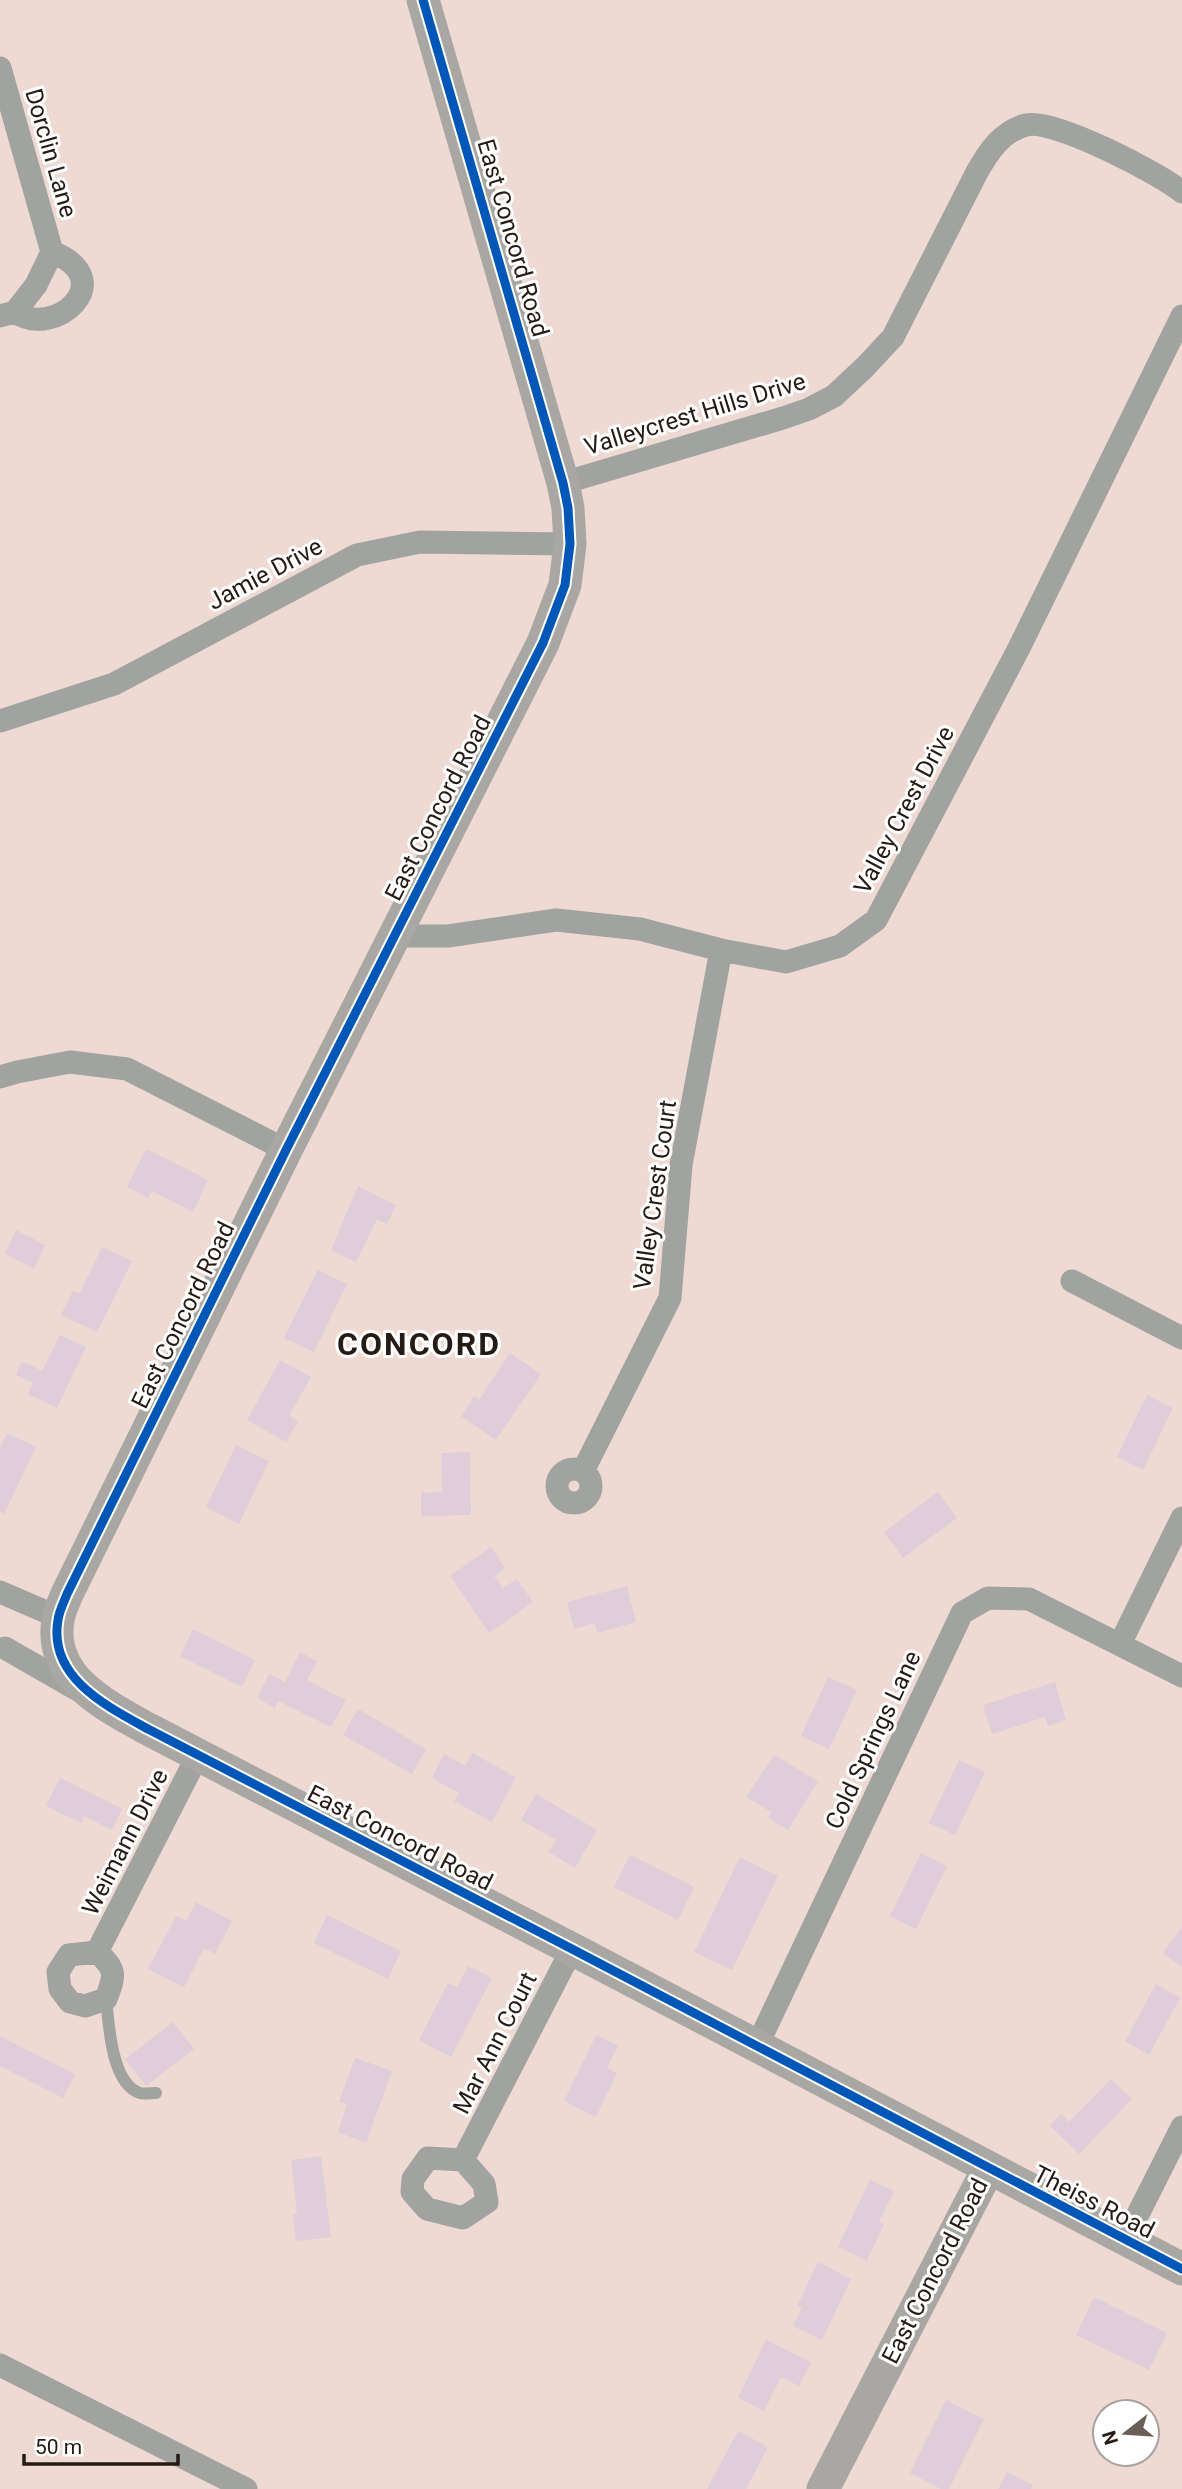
<svg xmlns="http://www.w3.org/2000/svg" width="1182" height="2489" font-family="Roboto,sans-serif">
<style>
.building{fill:#dfcdd9}
.lines{fill:none;stroke-linecap:round;stroke-linejoin:round}
.lane{stroke:#a0a39f;stroke-width:12}
.street{stroke:#a0a39f;stroke-width:23}
.secondary{stroke:#a8a7a4;stroke-width:33}
.cycleway-casing{stroke:#fff;stroke-width:13}
.cycleway{stroke:#0057b8;stroke-width:9}
.labels{text-anchor:middle;dominant-baseline:central;stroke-width:6;stroke-linejoin:round;paint-order:stroke}
.street-label{font-size:24px;fill:#261a14;stroke:#fff}
.district-label{font-size:32px;font-weight:bold;letter-spacing:2px;fill:#261a14;stroke:#fff}
</style>
<rect width="100%" height="100%" fill="#eedad2"/>
<path class="building" d="M 146,1149 L 208,1180 L 193,1212 L 152,1191 L 148,1198 L 127,1187 Z
M 358,1186 L 396,1205 L 387,1224 L 377,1219 L 356,1262 L 331,1250 Z
M 16,1230 L 45,1245 L 34,1269 L 5,1254 Z
M 102,1247 L 132,1261 L 97,1332 L 61,1315 L 73,1291 L 79,1294 Z
M 318,1270 L 347,1284 L 314,1352 L 284,1338 Z
M 60,1335 L 86,1347 L 57,1408 L 28,1394 L 33,1383 L 16,1375 L 22,1361 L 42,1371 Z
M 510,1353 L 541,1374 L 496,1440 L 461,1416 L 474,1396 L 479,1400 Z
M 280,1360 L 311,1377 L 289,1416 L 298,1421 L 286,1442 L 247,1420 Z
M 1147,1395 L 1173,1408 L 1143,1470 L 1117,1457 Z
M 7,1433 L 36,1447 L 4,1514 L 0,1512 L 0,1448 Z
M 236,1445 L 269,1461 L 239,1524 L 206,1507 Z
M 470,1452 L 471,1515 L 421,1516 L 421,1493 L 442,1492 L 441,1453 Z
M 938,1492 L 957,1518 L 903,1558 L 884,1532 Z
M 491,1547 L 505,1568 L 494,1576 L 503,1588 L 517,1579 L 533,1602 L 489,1633 L 450,1576 Z
M 627,1586 L 636,1622 L 597,1633 L 595,1623 L 574,1629 L 567,1602 Z
M 193,1629 L 255,1660 L 242,1687 L 180,1656 Z
M 300,1652 L 317,1661 L 307,1680 L 346,1700 L 331,1727 L 278,1701 L 275,1708 L 257,1698 L 269,1674 L 285,1682 Z
M 828,1677 L 857,1690 L 829,1749 L 801,1736 Z
M 1055,1682 L 1066,1720 L 1048,1726 L 1045,1717 L 992,1734 L 983,1705 Z
M 358,1709 L 426,1749 L 412,1774 L 343,1735 Z
M 472,1753 L 516,1777 L 492,1822 L 454,1801 L 459,1793 L 432,1778 L 444,1754 L 465,1766 Z
M 774,1755 L 818,1781 L 788,1830 L 768,1818 L 771,1812 L 746,1797 Z
M 959,1760 L 985,1772 L 955,1835 L 929,1823 Z
M 60,1778 L 122,1809 L 112,1830 L 84,1816 L 81,1823 L 46,1806 Z
M 536,1794 L 597,1830 L 575,1868 L 549,1852 L 556,1840 L 521,1820 Z
M 921,1853 L 947,1866 L 916,1929 L 890,1916 Z
M 630,1855 L 694,1887 L 678,1920 L 614,1887 Z
M 740,1857 L 778,1876 L 732,1970 L 694,1952 Z
M 196,1902 L 232,1921 L 215,1954 L 204,1948 L 184,1987 L 148,1969 L 176,1916 L 186,1921 Z
M 327,1915 L 401,1951 L 388,1979 L 314,1943 Z
M 1182,1927 L 1182,1967 L 1163,1953 Z
M 468,1966 L 492,1978 L 451,2057 L 419,2040 L 448,1983 L 457,1987 Z
M 1156,1984 L 1180,1998 L 1149,2055 L 1125,2041 Z
M 173,2022 L 194,2049 L 146,2086 L 125,2059 Z
M 596,2035 L 618,2046 L 607,2068 L 617,2073 L 596,2117 L 564,2101 Z
M 0,2036 L 75,2074 L 63,2098 L 0,2066 Z
M 355,2058 L 392,2071 L 366,2143 L 338,2132 L 347,2104 L 339,2102 Z
M 1111,2079 L 1132,2099 L 1079,2154 L 1050,2126 L 1061,2114 L 1069,2122 Z
M 321,2156 L 331,2237 L 296,2241 L 293,2214 L 297,2213 L 291,2160 Z
M 870,2180 L 894,2191 L 879,2222 L 884,2224 L 867,2261 L 838,2247 Z
M 818,2262 L 851,2279 L 822,2340 L 793,2326 L 802,2308 L 797,2306 Z
M 1094,2297 L 1167,2333 L 1149,2370 L 1076,2335 Z
M 766,2340 L 811,2362 L 799,2386 L 781,2377 L 764,2411 L 738,2398 Z
M 946,2400 L 984,2419 L 949,2489 L 941,2489 L 910,2473 Z
M 738,2431 L 768,2447 L 746,2489 L 707,2489 Z
M 1007,2472 L 1033,2485 L 1031,2489 L 998,2489 Z"/>
<g class="lines">
<path class="lane" d="M 106,1999 C 109,2024 111,2084 140,2093 C 144,2094 151,2093 156,2093"/>
<path class="street" d="M 0,68 L 52,252 L 36,285 L 15,312 L 0,316
M 15,312 C 54,340 122,280 52,252
M 563,483 L 783,418 L 809,409 L 834,396 L 865,367 L 893,337 L 977,172 C 989,151 1002,131 1026,125 C 1053,118 1159,173 1182,192
M 0,721 L 114,684 L 357,555 L 420,542 L 570,544
M 393,936 L 448,936 L 556,920 L 640,929 L 721,950 L 786,962 L 840,946 L 876,920 L 1019,648 L 1182,316
M 0,1077 L 17,1072 L 70,1062 L 127,1069 L 286,1150
M 1072,1281 L 1182,1338
M557 1486a17 17 0 1 1 34 0a17 17 0 1 1-34 0Z
M 583,1471 L 670,1298 L 681,1165 L 721,950
M 0,1592 L 58,1617
M 1120,1644 L 1182,1518
M 5,1648 L 78,1690
M 97,1952 L 198,1755
M 97,1952 C 117,1970 115,1975 106,1999 L 85,2006 L 70,2002 L 60,1989 L 58,1972 L 69,1955 Z
M 757,2046 L 962,1613 L 988,1598 L 1029,1599 L 1182,1676
M 463,2160 L 484,2184 L 487,2202 L 463,2218 L 427,2209 L 412,2192 L 413,2179 L 428,2158 L 463,2160 L 572,1949
M 1125,2240 L 1182,2127
M 0,2365 L 246,2489"/>
<path class="secondary" d="M 423,0 L 563,483 L 568,508 L 570,544 L 565,585 L 543,643 L 286,1150 L 67,1594 C 64,1602 59,1611 58,1620 C 48,1677 106,1706 148,1729 L 572,1949 L 1182,2269
M 823,2489 L 988,2169"/>
<g class="cycleway-casing">
<path id="cycleway" d="M 423,0 L 563,483 L 568,508 L 570,544 L 565,585 L 543,643 L 286,1150 L 67,1594 C 64,1602 59,1611 58,1620 C 48,1677 106,1706 148,1729 L 572,1949 L 1182,2269"/>
</g>
<use href="#cycleway" class="cycleway"/>
</g>
<g class="labels">
<g class="street-label">
<text transform="translate(51 153) rotate(74)">Dorclin Lane</text>
<text transform="translate(513 238) rotate(74)">East Concord Road</text>
<text transform="translate(695 414) rotate(-17)">Valleycrest Hills Drive</text>
<text transform="translate(265 574) rotate(-28)">Jamie Drive</text>
<text transform="translate(438 808) rotate(-63)">East Concord Road</text>
<text transform="translate(904 810) rotate(-62)">Valley Crest Drive</text>
<text transform="translate(655 1195) rotate(-82)">Valley Crest Court</text>
<text transform="translate(183 1315) rotate(-64)">East Concord Road</text>
<text transform="translate(873 1740) rotate(-65)">Cold Springs Lane</text>
<text transform="translate(400 1838) rotate(27)">East Concord Road</text>
<text transform="translate(125 1842) rotate(-63)">Weimann Drive</text>
<text transform="translate(495 2043) rotate(-63)">Mar Ann Court</text>
<text transform="translate(1094 2202) rotate(27)">Theiss Road</text>
<text transform="translate(935 2271) rotate(-63)">East Concord Road</text>
</g>
<g class="district-label">
<text x="419" y="1344">CONCORD</text>
</g>
</g>
<g transform="translate(1126 2433) rotate(253)"><circle r="33" fill="#ffffff" stroke="#a8a3a1" stroke-width="2"/>
<path d="M0-5L12 26L0 18L-12 26Z" fill="#6c5d56"/>
<text y="-10" font-size="19" font-weight="bold" text-anchor="middle" fill="#261a14">N</text>
</g>
<path d="M24 2454v10h154v-10" fill="none" stroke="#261a14" stroke-width="3.5"/>
<text x="35" y="2454" font-size="21" fill="#261a14" stroke="#ffffff" stroke-width="5" paint-order="stroke">50 m</text>
</svg>
